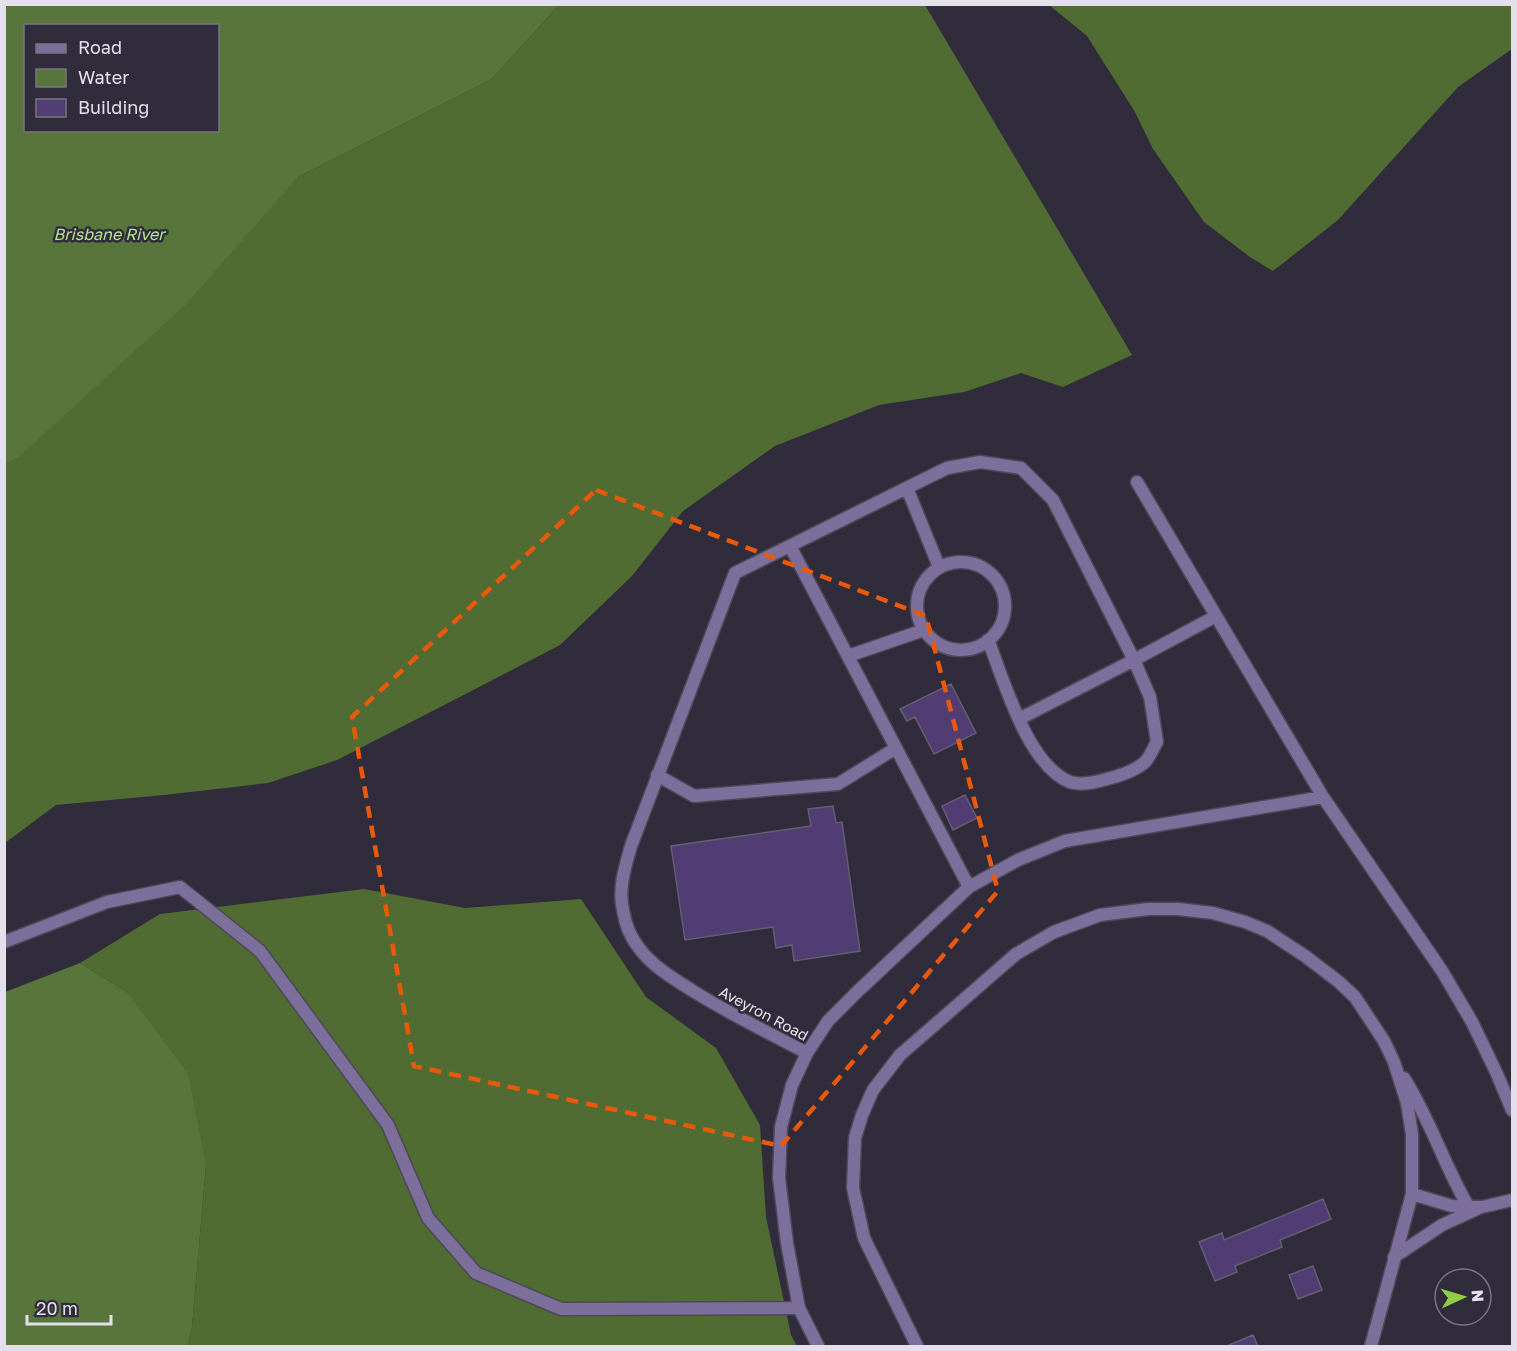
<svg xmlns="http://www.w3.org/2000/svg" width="1517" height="1351" font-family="'Golos Text',sans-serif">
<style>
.forest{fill:#506c32}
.water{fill:#58753b;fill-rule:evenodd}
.building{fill:#513d74;stroke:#635e70;stroke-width:1.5}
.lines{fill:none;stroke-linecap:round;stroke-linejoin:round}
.service-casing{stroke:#4d4958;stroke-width:15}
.minor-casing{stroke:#4d4958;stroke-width:15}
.service{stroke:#7d6f9b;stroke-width:12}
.minor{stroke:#7d6f9b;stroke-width:12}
.marked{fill:none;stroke:#e8590c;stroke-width:4.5;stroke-dasharray:12 8;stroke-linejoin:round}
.labels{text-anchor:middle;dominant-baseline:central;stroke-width:5;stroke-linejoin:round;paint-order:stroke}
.street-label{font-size:15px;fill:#e3e0eb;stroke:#302c3c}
.water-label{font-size:16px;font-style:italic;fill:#b7e38d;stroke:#302c3c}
</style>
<rect width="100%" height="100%" fill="#302c3c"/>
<path class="forest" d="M 559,5 L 925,5 L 1132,355 L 1063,387 L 1021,373 L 964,392 L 879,405 L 775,446 L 683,511 L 632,576 L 560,645 L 452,701 L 337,760 L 268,783 L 164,795 L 56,805 L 5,843 L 5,465 L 21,454 L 298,177 L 492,79 Z
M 1049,5 L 1512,5 L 1512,49 L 1458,87 L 1338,220 L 1273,271 L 1250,257 L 1204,222 L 1153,149 L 1135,112 L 1087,36 Z
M 364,889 L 465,908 L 581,899 L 646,997 L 716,1048 L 760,1125 L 766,1217 L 791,1335 L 797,1346 L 188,1346 L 192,1327 L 206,1165 L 127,992 L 80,963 L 160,914 Z"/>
<path class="water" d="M 5,4 L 559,4 L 559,5 L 492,79 L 298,177 L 185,305 L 21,455 L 5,465 ZM 26,26 L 218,26 L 218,130 L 26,130 Z
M 80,963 L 127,992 L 188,1074 L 206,1165 L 192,1327 L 188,1346 L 5,1346 L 5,992 Z"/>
<path class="building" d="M 951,684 L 976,733 L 934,754 L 915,717 L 907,721 L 900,709 Z
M 965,795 L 977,818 L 953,830 L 942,806 Z
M 833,806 L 836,823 L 842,822 L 860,951 L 794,961 L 792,945 L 776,948 L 773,927 L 685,940 L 671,846 L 811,826 L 808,809 Z
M 1323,1199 L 1331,1219 L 1280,1240 L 1282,1247 L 1235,1266 L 1237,1272 L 1215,1281 L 1199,1242 L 1222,1233 L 1224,1240 Z
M 1313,1266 L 1322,1290 L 1298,1299 L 1289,1275 Z
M 1253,1335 L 1258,1346 L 1230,1346 L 1229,1345 Z"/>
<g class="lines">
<g class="service-casing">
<path id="service" d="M 1137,482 L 1323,797 L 1442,971 L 1472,1022 L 1497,1074 L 1512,1110
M 907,488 L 939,567
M 790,546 L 969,887
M917 606a44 44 0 1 1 88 0a44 44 0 1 1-88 0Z
M 988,640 C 1004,680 1027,765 1070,782 C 1081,786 1096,782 1107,779 C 1119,776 1135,771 1145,762 C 1150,757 1153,748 1157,742 L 1150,697 L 1134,660 L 1019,719
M 848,656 L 924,630
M 657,775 L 694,796 L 838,784 L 896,748
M 4,942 L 107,902 L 180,887 L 260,951 L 388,1125 L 428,1218 L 476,1273 L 561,1309 L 799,1308 L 787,1243 L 779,1178 L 781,1127 L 792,1085 L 807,1053 L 828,1021 L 858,991 L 969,887 L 1018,860 L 1065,841 L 1323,797
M 807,1053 C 769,1033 730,1014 693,991 C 674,979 653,967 639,948 C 631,938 625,923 623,910 C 618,889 625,867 631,846 L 735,573 L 947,468 L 980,462 L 1021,468 L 1053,500 L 1134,660 L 1216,616
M 1404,1078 C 1430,1119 1444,1165 1468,1206
M 1412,1194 L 1452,1206 L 1482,1207 L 1512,1200
M 1394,1257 L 1442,1225 L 1481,1207
M 917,1346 L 864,1238 L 853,1188 L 855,1138 L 862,1115 L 873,1090 L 900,1055 L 1016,954 L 1054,932 L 1100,915 L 1148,909 L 1178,909 L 1213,913 L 1245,922 L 1267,931 L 1305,956 L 1339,982 L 1355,997 L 1384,1041 L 1394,1062 L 1407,1103 L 1412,1134 L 1412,1194 L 1371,1346"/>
</g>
<g class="minor-casing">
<path id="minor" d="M 799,1308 L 818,1346"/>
</g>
<use href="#service" class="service"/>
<use href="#minor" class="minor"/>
</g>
<path class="marked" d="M 596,490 L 926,616 L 998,891 L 781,1146 L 414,1066 L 352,717 Z"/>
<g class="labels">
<g class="street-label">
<text transform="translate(764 1013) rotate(28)">Aveyron Road</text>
</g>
<g class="water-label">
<text x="109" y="234">Brisbane River</text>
</g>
</g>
<rect width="1517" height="1351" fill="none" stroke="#e3e0eb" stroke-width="12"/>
<rect x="24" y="24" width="195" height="108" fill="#302c3c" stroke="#787482" stroke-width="1.5"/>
<rect x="36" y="44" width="30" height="9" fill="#7d6f9b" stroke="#787482" stroke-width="1.5"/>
<text x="78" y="54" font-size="18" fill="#e3e0eb">Road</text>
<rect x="36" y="69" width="30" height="18" fill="#58753b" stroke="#787482" stroke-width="1.5"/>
<text x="78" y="84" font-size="18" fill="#e3e0eb">Water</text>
<rect x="36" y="99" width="30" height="18" fill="#513d74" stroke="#787482" stroke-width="1.5"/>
<text x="78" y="114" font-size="18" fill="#e3e0eb">Building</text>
<g transform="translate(1463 1297) rotate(86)"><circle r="28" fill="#302c3c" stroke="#787482" stroke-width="1.5"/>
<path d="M0-4.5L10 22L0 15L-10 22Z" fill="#8fcd42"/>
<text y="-9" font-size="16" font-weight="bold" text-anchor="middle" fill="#e3e0eb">N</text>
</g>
<path d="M27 1315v9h84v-9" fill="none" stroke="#e3e0eb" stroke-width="3"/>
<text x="36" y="1315" font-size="18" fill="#e3e0eb" stroke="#302c3c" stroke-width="4.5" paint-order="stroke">20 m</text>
</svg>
